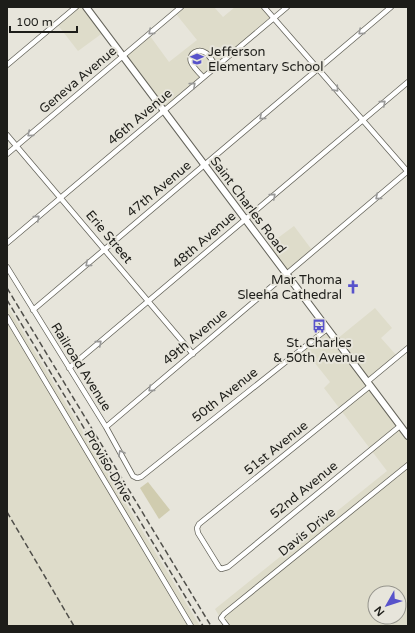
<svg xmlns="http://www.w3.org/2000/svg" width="415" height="633" font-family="'Varela Round',sans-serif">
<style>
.built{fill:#dedcca;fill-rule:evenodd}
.green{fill:#d0ccaf}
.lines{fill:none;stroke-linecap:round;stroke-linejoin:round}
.minor-casing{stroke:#65645b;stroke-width:6}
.secondary-casing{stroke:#65645b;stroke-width:8}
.minor{stroke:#fff;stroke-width:4.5}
.secondary{stroke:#fff;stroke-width:6}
.rail{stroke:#504f4a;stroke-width:1.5;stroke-dasharray:6 3;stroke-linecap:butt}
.oneway{stroke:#999998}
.labels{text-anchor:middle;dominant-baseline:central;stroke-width:4;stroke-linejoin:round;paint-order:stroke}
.poi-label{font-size:13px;fill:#1d1d19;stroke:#e7e5db;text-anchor:start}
.street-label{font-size:13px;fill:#1d1d19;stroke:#e7e5db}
</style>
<rect width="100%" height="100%" fill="#e7e5db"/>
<path class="built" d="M 78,7 L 85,7 L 104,32 L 78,51 L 57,24 Z
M 184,7 L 214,7 L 223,17 L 235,7 L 263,7 L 272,17 L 164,109 L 125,57 L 150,36 L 169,62 L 197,40 L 176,14 Z
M 294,226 L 312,250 L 286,272 L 267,246 Z
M 7,305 L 117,489 L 200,626 L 7,626 Z
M 375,308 L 392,328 L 381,338 L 397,356 L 368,380 L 337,339 Z
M 326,329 L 408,439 L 408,626 L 225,626 L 215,609 L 387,471 L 324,388 L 330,382 L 303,348 ZM 375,593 L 399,593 L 399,617 L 375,617 Z"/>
<path class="green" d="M 148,482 L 170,510 L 159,519 L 140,488 Z"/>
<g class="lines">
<g class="minor-casing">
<path id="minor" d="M 264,7 L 408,172
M 7,65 L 76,7
M 203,77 C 199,73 193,67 191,62 C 188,53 199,48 206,53 C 210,56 213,62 216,66
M 7,135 L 193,354
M 7,154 L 181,7
M 7,243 L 287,7
M 7,267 L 106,427 L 133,476 L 137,478 L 141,477 L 327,329
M 33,310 L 391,7
M 7,317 L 191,626
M 69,368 L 408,82
M 367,382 L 408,348
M 370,386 L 199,524 L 197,528 L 198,533 L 219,567 L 221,569 L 228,567 L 400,426
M 106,427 L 408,171
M 227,626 L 221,618 L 224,614 L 408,465"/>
</g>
<g class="secondary-casing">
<path id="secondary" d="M 86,7 L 408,436"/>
</g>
<use href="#minor" class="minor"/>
<use href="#secondary" class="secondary"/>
<path class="rail" d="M 7,288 L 211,626
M 7,300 L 203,626
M 7,512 L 74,626"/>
</g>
<defs><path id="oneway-chevron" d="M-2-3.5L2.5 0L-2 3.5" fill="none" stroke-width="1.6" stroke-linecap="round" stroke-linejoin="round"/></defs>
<g class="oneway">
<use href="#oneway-chevron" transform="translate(151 32) rotate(139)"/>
<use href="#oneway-chevron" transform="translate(361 32) rotate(139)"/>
<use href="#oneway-chevron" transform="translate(193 85) rotate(-41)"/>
<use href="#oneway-chevron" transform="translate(336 89) rotate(48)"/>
<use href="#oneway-chevron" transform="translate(383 103) rotate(-40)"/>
<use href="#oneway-chevron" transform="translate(262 117) rotate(140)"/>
<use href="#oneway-chevron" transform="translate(30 134) rotate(140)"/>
<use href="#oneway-chevron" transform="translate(273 196) rotate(-40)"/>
<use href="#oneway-chevron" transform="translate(378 197) rotate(140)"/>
<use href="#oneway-chevron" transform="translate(37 218) rotate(-40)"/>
<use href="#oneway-chevron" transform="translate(88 264) rotate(140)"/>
<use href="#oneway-chevron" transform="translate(99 343) rotate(-40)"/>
<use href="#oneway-chevron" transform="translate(151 389) rotate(140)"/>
<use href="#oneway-chevron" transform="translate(121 453) rotate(-119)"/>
</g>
<defs>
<g id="school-bare" transform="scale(1.08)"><path d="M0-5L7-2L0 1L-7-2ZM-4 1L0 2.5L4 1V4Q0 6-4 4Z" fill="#5853cb" stroke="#e7e5db" stroke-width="2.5" paint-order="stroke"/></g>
<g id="church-bare" transform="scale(1.08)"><path d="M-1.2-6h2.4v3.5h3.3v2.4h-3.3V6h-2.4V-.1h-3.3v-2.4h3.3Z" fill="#5853cb" stroke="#e7e5db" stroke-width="2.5" paint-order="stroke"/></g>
<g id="bus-bare" transform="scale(1.08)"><path d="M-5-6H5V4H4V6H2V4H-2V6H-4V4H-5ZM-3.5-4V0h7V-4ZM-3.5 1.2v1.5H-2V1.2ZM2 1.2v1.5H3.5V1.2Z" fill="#5853cb" stroke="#e7e5db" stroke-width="2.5" paint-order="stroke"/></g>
</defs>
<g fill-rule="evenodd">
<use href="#school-bare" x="197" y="59"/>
<use href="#church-bare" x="353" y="287"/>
<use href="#bus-bare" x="319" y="326"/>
</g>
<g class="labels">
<g class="poi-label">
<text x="208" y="52">Jefferson<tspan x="208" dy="15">Elementary School</tspan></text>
<text x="342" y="280" text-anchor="end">Mar Thoma<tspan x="342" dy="15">Sleeha Cathedral</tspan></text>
<text x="319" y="343" text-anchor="middle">St. Charles<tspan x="319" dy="15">&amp; 50th Avenue</tspan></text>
</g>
<g class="street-label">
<text transform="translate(78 80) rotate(-40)">Geneva Avenue</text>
<text transform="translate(140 117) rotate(-40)">46th Avenue</text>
<text transform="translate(159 189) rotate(-40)">47th Avenue</text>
<text transform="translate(248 205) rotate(53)">Saint Charles Road</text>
<text transform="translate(109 237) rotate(50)">Erie Street</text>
<text transform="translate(204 240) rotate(-41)">48th Avenue</text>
<text transform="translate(195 337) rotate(-40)">49th Avenue</text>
<text transform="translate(81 367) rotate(58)">Railroad Avenue</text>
<text transform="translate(225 395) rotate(-38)">50th Avenue</text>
<text transform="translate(276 448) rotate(-39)">51st Avenue</text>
<text transform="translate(108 466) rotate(59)">Proviso Drive</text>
<text transform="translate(304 490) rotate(-39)">52nd Avenue</text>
<text transform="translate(307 532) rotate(-39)">Davis Drive</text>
</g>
</g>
<rect width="415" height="633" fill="none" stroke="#1d1d19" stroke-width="16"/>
<g transform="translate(387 605) rotate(231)"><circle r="19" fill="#e7e5db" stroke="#96958d"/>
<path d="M0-3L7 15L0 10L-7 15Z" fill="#5853cb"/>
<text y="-6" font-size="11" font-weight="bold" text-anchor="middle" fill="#1d1d19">N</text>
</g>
<path d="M10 26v6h67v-6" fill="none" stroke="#1d1d19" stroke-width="2"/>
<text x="16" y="26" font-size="12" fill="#1d1d19" stroke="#e7e5db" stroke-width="3" paint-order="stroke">100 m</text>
</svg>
